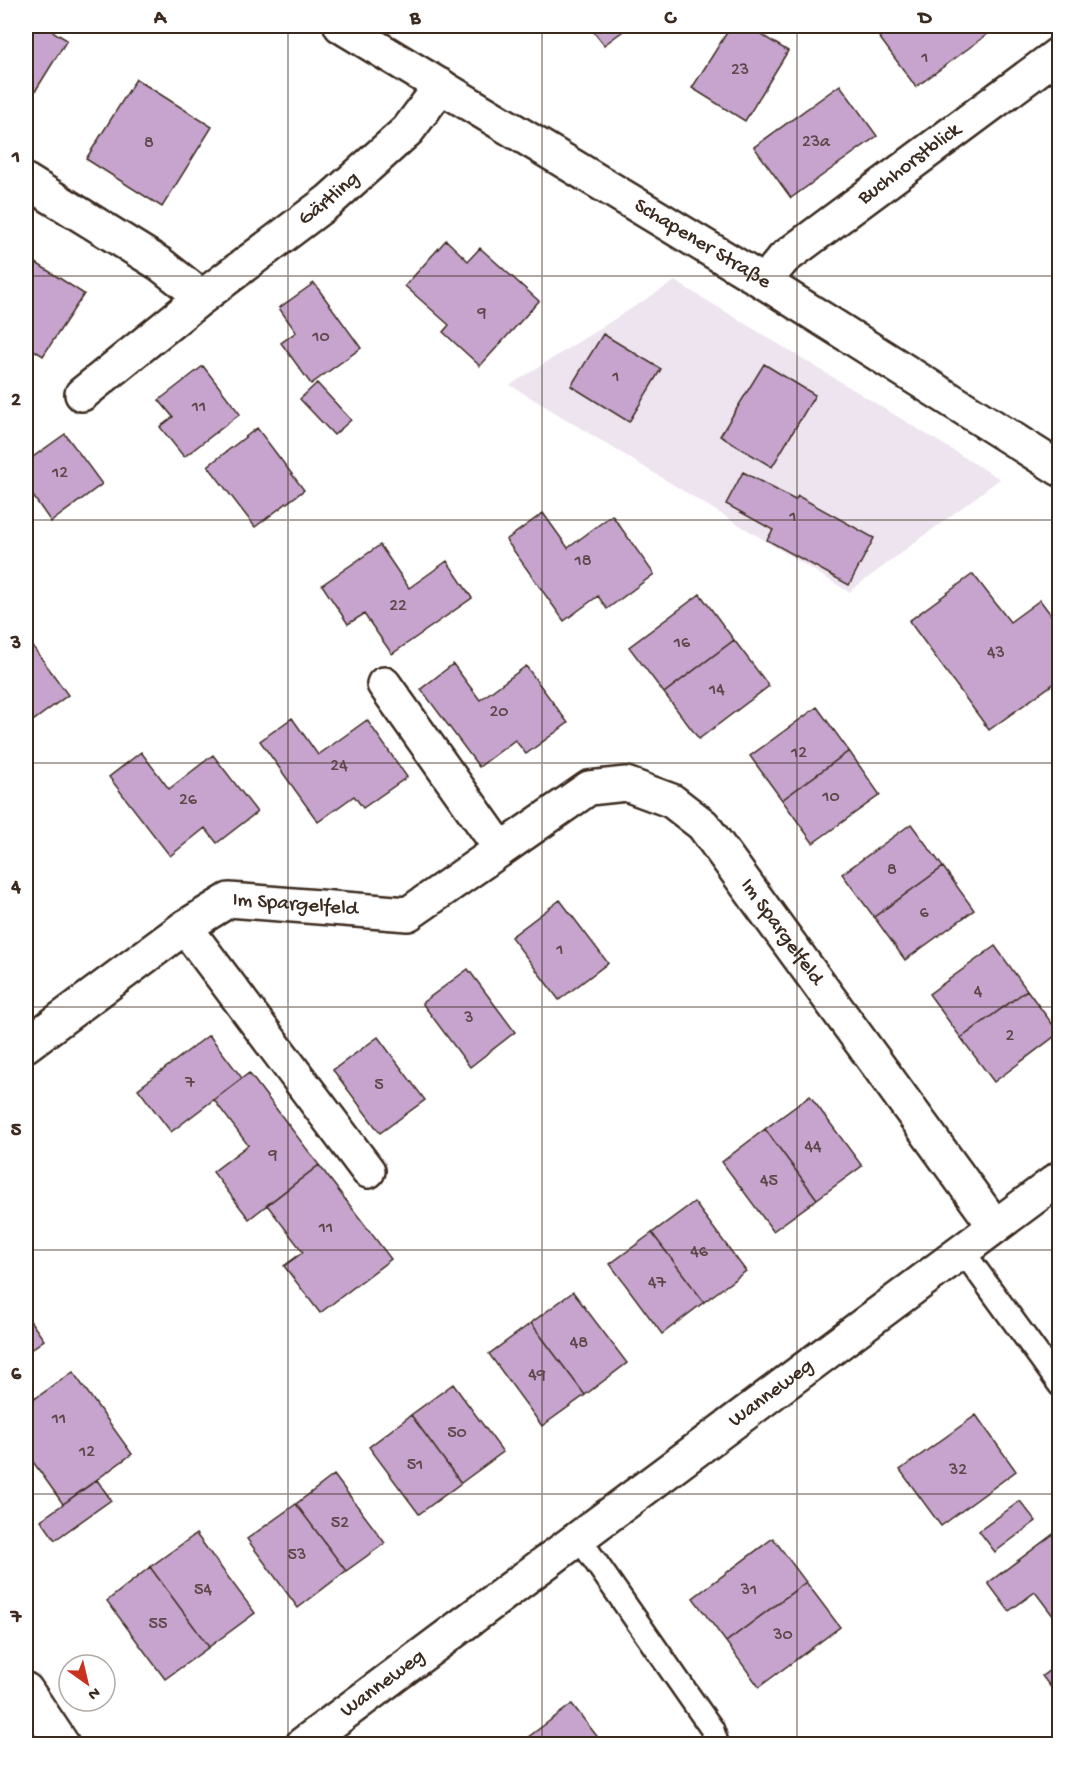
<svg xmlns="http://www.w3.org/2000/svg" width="1085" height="1770" font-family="'Gochi Hand',sans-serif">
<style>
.built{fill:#eee4f0}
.building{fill:#c6a4cd;stroke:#3b2a1e;stroke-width:1.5}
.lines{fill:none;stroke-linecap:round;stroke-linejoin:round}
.service-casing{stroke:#3b2a1e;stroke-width:27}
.minor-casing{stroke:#3b2a1e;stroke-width:38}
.tertiary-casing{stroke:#3b2a1e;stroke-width:38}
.service{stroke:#fff;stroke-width:22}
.minor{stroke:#fff;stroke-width:33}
.tertiary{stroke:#fff;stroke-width:33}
.grid{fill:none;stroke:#3b2a1e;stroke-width:1.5;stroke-opacity:0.55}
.labels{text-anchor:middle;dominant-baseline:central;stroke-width:6;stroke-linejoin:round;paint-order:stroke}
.number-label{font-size:18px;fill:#5e484a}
.street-label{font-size:21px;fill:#3b2a1e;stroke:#fff}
.neatline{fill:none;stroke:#3b2a1e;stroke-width:2}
.grid-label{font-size:20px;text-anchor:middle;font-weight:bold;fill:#3b2a1e}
</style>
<rect width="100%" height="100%" fill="#fff"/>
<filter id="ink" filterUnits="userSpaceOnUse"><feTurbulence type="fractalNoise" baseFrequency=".0167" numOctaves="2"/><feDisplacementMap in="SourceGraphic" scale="12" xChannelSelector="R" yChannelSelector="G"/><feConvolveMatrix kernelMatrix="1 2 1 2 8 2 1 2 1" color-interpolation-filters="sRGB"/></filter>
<g filter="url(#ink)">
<path class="built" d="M 675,281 L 1000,479 L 849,592 L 510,385 Z"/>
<path class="building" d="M 26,26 L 44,26 L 67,40 L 26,106 Z
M 477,26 L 490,26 L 482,32 Z
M 589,26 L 630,26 L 604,45 Z
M 731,26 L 747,26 L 788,51 L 745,121 L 692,88 Z
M 871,26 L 994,26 L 996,28 L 916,87 Z
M 136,79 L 212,127 L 162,207 L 86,159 Z
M 840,85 L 877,136 L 791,198 L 754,147 Z
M 446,240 L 468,261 L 480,248 L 539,301 L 480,366 L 443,332 L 449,325 L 405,286 Z
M 30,259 L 84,294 L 43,356 L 26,345 L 26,267 Z
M 314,283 L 361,348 L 311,384 L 281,343 L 296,332 L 279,308 Z
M 603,334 L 661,369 L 629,422 L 571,386 Z
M 764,364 L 815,395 L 772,467 L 720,436 Z
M 203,366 L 240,414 L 184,457 L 160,427 L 173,417 L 159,400 Z
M 317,383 L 351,420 L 334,435 L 300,399 Z
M 257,428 L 304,490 L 255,527 L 208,466 Z
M 65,434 L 102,484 L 51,522 L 26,486 L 26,462 Z
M 743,472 L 795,500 L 798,496 L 874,538 L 849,585 L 767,540 L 773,530 L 726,504 Z
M 543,513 L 568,548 L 612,515 L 654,574 L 607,609 L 598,596 L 564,621 L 506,540 Z
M 380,545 L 409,588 L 447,561 L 472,598 L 392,654 L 364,614 L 348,624 L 322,585 Z
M 973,574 L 1010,622 L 1040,600 L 1060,627 L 1060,679 L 989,730 L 909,621 Z
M 700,594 L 734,640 L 664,693 L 629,647 Z
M 734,640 L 769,686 L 699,739 L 664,693 Z
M 29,641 L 68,695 L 26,726 L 26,644 Z
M 453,664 L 480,700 L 526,666 L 568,723 L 526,754 L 515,740 L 479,767 L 421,689 Z
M 817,707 L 849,751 L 782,800 L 750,756 Z
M 292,718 L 318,755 L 367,720 L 407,777 L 363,808 L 354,796 L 318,822 L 260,741 Z
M 849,751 L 880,795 L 813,843 L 782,800 Z
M 141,752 L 169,789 L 213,755 L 257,812 L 217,843 L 205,828 L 170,856 L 109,777 Z
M 911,824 L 943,867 L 874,917 L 842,874 Z
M 943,867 L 974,910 L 905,960 L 874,917 Z
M 560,900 L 608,963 L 559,1000 L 511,937 Z
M 995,946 L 1027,990 L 961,1038 L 929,994 Z
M 468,969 L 515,1032 L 470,1067 L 422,1003 Z
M 1027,990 L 1059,1033 L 994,1082 L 961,1038 Z
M 209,1035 L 242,1078 L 171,1132 L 138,1089 Z
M 378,1037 L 425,1100 L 380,1133 L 333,1070 Z
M 249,1073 L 319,1165 L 249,1219 L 213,1172 L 248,1145 L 214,1100 Z
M 810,1096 L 862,1166 L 817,1199 L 765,1129 Z
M 765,1129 L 817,1199 L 773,1231 L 722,1162 Z
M 319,1165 L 391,1259 L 320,1313 L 284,1266 L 303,1252 L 267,1205 Z
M 694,1202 L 746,1271 L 704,1302 L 652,1233 Z
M 652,1233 L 704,1302 L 662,1334 L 610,1264 Z
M 573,1292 L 627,1363 L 585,1395 L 531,1323 Z
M 26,1315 L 44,1340 L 26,1353 Z
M 531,1323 L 585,1395 L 542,1426 L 489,1354 Z
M 73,1372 L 132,1454 L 63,1504 L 26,1452 L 26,1405 Z
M 453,1384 L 503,1452 L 461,1483 L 411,1415 Z
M 26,1385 L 35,1398 L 26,1405 Z
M 411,1415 L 461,1483 L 419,1514 L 369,1447 Z
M 976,1415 L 1016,1471 L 941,1526 L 900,1470 Z
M 334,1475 L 385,1543 L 346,1571 L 296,1504 Z
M 97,1480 L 111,1500 L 55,1540 L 41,1520 Z
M 1020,1501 L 1036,1521 L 995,1552 L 979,1531 Z
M 296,1504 L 346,1571 L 298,1608 L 247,1539 Z
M 1060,1529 L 1060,1625 L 1035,1592 L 1009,1611 L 988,1583 Z
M 196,1534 L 255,1613 L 209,1647 L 150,1567 Z
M 773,1538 L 806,1582 L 726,1642 L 693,1598 Z
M 150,1567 L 209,1647 L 165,1679 L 107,1601 Z
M 806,1582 L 840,1627 L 759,1687 L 726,1642 Z
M 1060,1663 L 1060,1699 L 1042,1676 Z
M 572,1704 L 603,1744 L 519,1744 Z"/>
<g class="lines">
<g class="service-casing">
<path id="service" d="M 962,1250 L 1060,1385
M 579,1538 L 712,1729 L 717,1744"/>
</g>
<g class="minor-casing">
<g id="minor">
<path d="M 26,181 L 160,264 L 202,297"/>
<path id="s1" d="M 764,282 L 784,258 L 1060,53"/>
<path id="s2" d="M 82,394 L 202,297 L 329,201 L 408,130 L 441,86"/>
<path d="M 384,684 L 501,849"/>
<path d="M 185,927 L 368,1171"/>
<path id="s3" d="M 26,1045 L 185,927 L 229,900 L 408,914 L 589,788 L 626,784 L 672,801 L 703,825 L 995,1226"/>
<path d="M 26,1690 L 62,1744"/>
<path id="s4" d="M 303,1744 L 1060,1178"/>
</g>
</g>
<g class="tertiary-casing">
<g id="tertiary">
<path id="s5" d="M 341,26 L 764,282 L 1060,469"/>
</g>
</g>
<use href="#service" class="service"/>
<use href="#minor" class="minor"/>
<use href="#tertiary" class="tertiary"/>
</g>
</g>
<path class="grid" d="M 288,26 L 288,1744M 542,26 L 542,1744M 797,26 L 797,1744M 26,276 L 1060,276M 26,520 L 1060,520M 26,763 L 1060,763M 26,1007 L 1060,1007M 26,1250 L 1060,1250M 26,1494 L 1060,1494"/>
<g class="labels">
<g class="number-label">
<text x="925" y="58">1</text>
<text x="740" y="70">23</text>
<text x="816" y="142">23a</text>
<text x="149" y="143">8</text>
<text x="482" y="313">9</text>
<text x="321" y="337">10</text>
<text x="616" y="377">1</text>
<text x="199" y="407">11</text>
<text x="60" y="473">12</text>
<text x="793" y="517">1</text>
<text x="583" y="561">18</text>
<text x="398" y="606">22</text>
<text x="682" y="643">16</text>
<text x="996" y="653">43</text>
<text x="717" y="690">14</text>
<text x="499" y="712">20</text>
<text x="799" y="753">12</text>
<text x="339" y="766">24</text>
<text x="831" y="797">10</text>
<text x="188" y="800">26</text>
<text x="892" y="870">8</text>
<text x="924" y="913">6</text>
<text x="560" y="950">1</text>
<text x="978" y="992">4</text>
<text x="469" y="1018">3</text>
<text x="1010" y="1036">2</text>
<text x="190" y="1083">7</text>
<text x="379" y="1085">5</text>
<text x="813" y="1147">44</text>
<text x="273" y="1155">9</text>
<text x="769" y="1181">45</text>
<text x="326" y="1228">11</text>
<text x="699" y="1252">46</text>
<text x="657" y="1283">47</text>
<text x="579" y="1343">48</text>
<text x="537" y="1375">49</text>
<text x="59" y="1419">11</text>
<text x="457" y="1433">50</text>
<text x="87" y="1452">12</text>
<text x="415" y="1465">51</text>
<text x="958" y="1470">32</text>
<text x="340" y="1523">52</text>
<text x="297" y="1555">53</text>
<text x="203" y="1590">54</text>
<text x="749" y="1590">31</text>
<text x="158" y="1624">55</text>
<text x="783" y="1635">30</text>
</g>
<g class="street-label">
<text stroke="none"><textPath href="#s1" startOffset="188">Buchhorstblick</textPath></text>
<text stroke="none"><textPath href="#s2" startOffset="315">Gärtling</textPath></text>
<text stroke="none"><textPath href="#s5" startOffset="422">Schapener Straße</textPath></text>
<text stroke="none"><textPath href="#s3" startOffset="316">Im Spargelfeld</textPath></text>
<text stroke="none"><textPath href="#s3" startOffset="908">Im Spargelfeld</textPath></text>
<text stroke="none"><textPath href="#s4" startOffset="585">Wanneweg</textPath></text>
<text stroke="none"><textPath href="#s4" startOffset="100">Wanneweg</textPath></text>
</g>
</g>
<rect width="1085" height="1770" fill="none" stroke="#fff" stroke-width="66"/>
<g transform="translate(87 1683) rotate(146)"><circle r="28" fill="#ffffff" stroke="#b1aaa5" stroke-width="1.5"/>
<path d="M0-4.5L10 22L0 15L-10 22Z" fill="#c8321e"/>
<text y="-9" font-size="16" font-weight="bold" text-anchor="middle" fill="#3b2a1e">N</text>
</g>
<rect x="33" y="33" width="1019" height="1704" class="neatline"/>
<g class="grid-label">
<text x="160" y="23">A</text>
<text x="415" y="23">B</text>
<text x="670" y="23">C</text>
<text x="925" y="23">D</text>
<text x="16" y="162">1</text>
<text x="16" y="405">2</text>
<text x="16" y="648">3</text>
<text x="16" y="892">4</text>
<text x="16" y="1135">5</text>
<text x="16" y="1379">6</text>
<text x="16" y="1622">7</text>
</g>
</svg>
